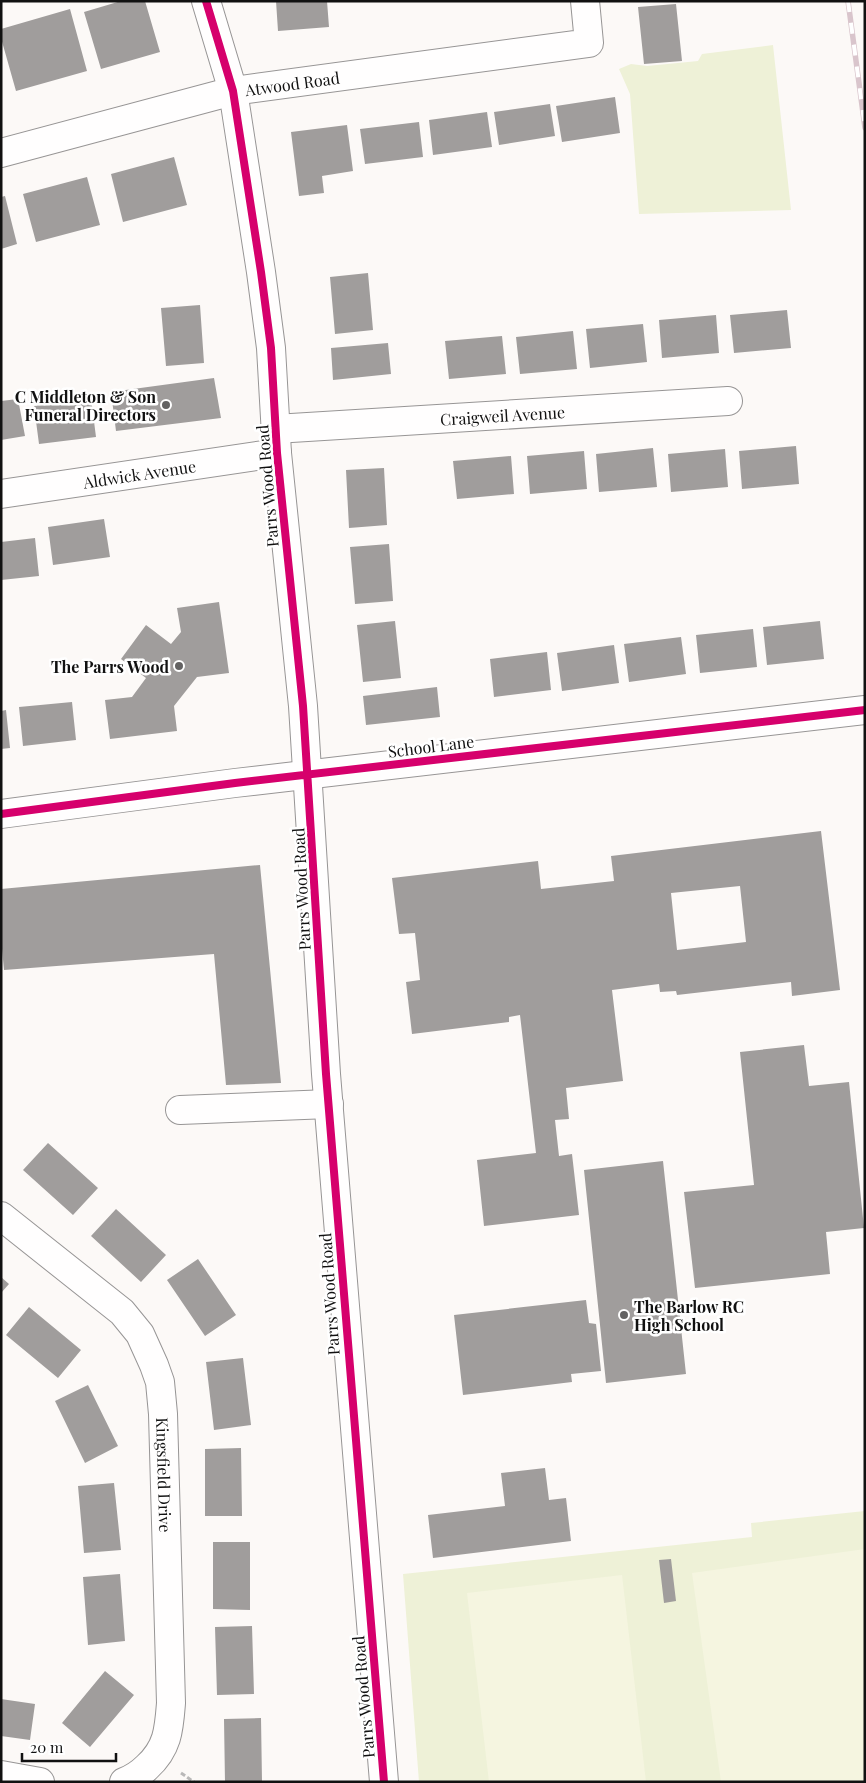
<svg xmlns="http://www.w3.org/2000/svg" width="866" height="1783" font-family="'Playfair Display',serif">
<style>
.green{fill:#eef1d7}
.pitch{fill:#f5f5e0}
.building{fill:#a09d9c;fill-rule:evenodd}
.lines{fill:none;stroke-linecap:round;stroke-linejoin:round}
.minor-casing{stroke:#979595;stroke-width:30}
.path{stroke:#b9b8b8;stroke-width:3;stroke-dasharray:5 2.5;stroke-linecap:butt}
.minor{stroke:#fffefe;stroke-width:28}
.rail-casing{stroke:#d9c5cc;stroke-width:5.5}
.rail{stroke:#fff;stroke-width:4;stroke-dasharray:11;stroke-linecap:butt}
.cycleway-casing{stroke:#fff;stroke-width:11}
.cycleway{stroke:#d6006c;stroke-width:8}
.poi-dot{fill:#636262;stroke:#fff;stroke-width:2}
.labels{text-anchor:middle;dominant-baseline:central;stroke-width:5;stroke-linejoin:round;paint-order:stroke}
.street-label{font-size:16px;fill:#111;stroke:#fff}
.poi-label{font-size:16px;font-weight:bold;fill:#111;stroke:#fff;text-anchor:end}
</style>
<rect width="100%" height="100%" fill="#fcf9f7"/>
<path class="green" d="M 773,45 L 791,210 L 639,214 L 630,94 L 619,69 L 631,64 L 647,66 L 698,61 L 702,54 Z
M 865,1511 L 865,1782 L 419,1782 L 403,1574 L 752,1537 L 751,1523 Z"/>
<path class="pitch" d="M 865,1549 L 865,1782 L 721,1782 L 692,1573 Z
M 622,1575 L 646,1782 L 489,1782 L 467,1593 Z"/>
<path class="building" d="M 121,1 L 145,1 L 160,52 L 101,69 L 84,12 Z
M 276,1 L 327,1 L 329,27 L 278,31 Z
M 676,4 L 682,61 L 644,64 L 638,7 Z
M 70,9 L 87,71 L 16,91 L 1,38 L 1,29 Z
M 615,97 L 620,133 L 562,142 L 556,106 Z
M 550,104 L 555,136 L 499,145 L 494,112 Z
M 487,112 L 492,147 L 433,155 L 429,120 Z
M 419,122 L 423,157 L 365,164 L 360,129 Z
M 347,125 L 353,171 L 322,176 L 324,193 L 299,196 L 291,132 Z
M 174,157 L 187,205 L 123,222 L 111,174 Z
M 87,177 L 100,225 L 36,242 L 23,194 Z
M 5,196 L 17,244 L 1,249 L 1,197 Z
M 368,273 L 373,330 L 335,334 L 330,277 Z
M 200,305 L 204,363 L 166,366 L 161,308 Z
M 787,310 L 791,348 L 734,353 L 730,315 Z
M 716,315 L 719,353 L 662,358 L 659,320 Z
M 643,324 L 647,362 L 590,368 L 586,329 Z
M 573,331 L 577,369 L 520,374 L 516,337 Z
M 502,336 L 506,374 L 449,379 L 445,341 Z
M 388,343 L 391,374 L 333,380 L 331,348 Z
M 214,378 L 221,418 L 116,431 L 111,392 Z
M 91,398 L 96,437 L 39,444 L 34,406 Z
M 18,399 L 25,436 L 1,440 L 1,401 Z
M 796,446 L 799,484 L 742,489 L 739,451 Z
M 653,448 L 657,487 L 599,492 L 596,454 Z
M 725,449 L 728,487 L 671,492 L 668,454 Z
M 584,451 L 587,489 L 530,494 L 527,456 Z
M 511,456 L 514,494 L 457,499 L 453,461 Z
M 384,468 L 387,525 L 349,528 L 346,470 Z
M 104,519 L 110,557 L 53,565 L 48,527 Z
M 35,538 L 39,576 L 1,580 L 1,542 Z
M 389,544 L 393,601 L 355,604 L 350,547 Z
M 219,602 L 229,673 L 197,677 L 174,706 L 177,731 L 110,739 L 105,700 L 132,697 L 146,678 L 121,659 L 146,625 L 171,644 L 181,632 L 177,608 Z
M 395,621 L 401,678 L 363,682 L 357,625 Z
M 820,621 L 824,659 L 767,665 L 763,627 Z
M 753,629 L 757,667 L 700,673 L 696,635 Z
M 681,637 L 686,674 L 629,682 L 624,644 Z
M 614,645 L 619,683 L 562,691 L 557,653 Z
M 547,652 L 551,690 L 494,697 L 490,659 Z
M 437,687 L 440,717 L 366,725 L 363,696 Z
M 72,702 L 76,740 L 23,746 L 19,707 Z
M 6,710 L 10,748 L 1,749 L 1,711 Z
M 821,831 L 840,990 L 792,996 L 791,982 L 677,995 L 676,991 L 660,992 L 659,984 L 612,990 L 623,1081 L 566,1088 L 569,1119 L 555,1120 L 559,1156 L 572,1154 L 579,1215 L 484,1226 L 477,1160 L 536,1153 L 520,1015 L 509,1017 L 509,1022 L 412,1034 L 406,982 L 420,980 L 415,933 L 399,934 L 392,878 L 538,861 L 541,889 L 614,881 L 611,856 ZM 740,886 L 746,942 L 677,950 L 671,893 Z
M 260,865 L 281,1083 L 226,1085 L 214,954 L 4,970 L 1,938 L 1,889 Z
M 804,1045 L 809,1086 L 849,1082 L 864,1228 L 826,1232 L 830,1274 L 695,1288 L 684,1192 L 754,1185 L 740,1052 Z
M 48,1143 L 98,1188 L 73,1215 L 23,1170 Z
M 663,1161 L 686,1374 L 606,1383 L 584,1170 Z
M 116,1209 L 166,1255 L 141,1282 L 91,1236 Z
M 198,1259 L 236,1315 L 205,1336 L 167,1280 Z
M 1,1277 L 9,1284 L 1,1293 Z
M 586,1300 L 589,1323 L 596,1324 L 601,1371 L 571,1374 L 572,1382 L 463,1395 L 454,1315 Z
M 29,1307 L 81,1350 L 58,1378 L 6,1335 Z
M 243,1358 L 251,1425 L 214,1430 L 206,1362 Z
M 88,1385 L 118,1446 L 85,1463 L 55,1401 Z
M 241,1448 L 242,1516 L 205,1516 L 205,1449 Z
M 545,1468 L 549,1500 L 566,1498 L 571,1541 L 433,1558 L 428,1515 L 505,1506 L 501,1473 Z
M 114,1483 L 121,1550 L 84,1553 L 78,1486 Z
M 213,1542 L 250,1542 L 250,1610 L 213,1609 Z
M 671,1559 L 676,1601 L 664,1603 L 659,1560 Z
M 120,1574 L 125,1641 L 88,1645 L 83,1577 Z
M 252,1626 L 254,1694 L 217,1695 L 215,1627 Z
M 105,1671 L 134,1695 L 90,1747 L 62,1723 Z
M 1,1699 L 35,1704 L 30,1740 L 1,1736 Z
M 261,1718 L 262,1782 L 225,1782 L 224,1719 Z"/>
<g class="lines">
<g class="minor-casing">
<g id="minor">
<path d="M 206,1 L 233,91 L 261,272 L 271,348 L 277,453 L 303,706 L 326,1074 L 384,1782"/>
<path id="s1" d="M 1,153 L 233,91 L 589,43 L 585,1"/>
<path id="s2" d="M 275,429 L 728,401"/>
<path id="s3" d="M 1,494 L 277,453"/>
<path d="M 1,814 L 235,783 L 865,710"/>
<path d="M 180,1110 L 329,1104"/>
<path id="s4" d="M 1,1216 L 122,1312 L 140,1334 L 154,1365 L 160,1382 L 163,1414 L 171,1703 C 169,1729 168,1748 147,1767 C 140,1774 134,1778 124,1782"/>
<path d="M 1,1775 L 40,1782"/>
</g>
</g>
<path class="path" d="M 181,1773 L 194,1782"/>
<use href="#minor" class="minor"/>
<g class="rail-casing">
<path id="rail" d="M 848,1 L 865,128"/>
</g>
<use href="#rail" class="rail"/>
<g class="cycleway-casing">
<path id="cycleway" d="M 206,1 L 233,91 L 261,272 L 271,348 L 277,453 L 303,706 L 326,1074 L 384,1782
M 1,814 L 235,783 L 865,710"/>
</g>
<use href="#cycleway" class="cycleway"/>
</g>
<g class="poi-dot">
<circle cx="166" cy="405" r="5"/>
<circle cx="179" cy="666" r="5"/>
<circle cx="624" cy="1315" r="5"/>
</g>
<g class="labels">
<g class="street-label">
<text stroke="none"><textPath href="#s1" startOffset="300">Atwood Road</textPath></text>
<text stroke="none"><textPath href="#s2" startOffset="228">Craigweil Avenue</textPath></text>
<text stroke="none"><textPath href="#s3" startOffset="140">Aldwick Avenue</textPath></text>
<text transform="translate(267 486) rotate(-95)">Parrs Wood Road</text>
<text transform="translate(431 746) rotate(-7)">School Lane</text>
<text transform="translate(301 889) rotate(-93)">Parrs Wood Road</text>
<text transform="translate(329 1294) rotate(-94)">Parrs Wood Road</text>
<text stroke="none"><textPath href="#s4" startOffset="328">Kingsfield Drive</textPath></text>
<text transform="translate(363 1697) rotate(-95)">Parrs Wood Road</text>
</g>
<g class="poi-label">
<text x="156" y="396">C Middleton &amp; Son<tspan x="156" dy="18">Funeral Directors</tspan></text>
<text x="169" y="666">The Parrs Wood</text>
<text x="634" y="1306" text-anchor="start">The Barlow RC<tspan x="634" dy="18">High School</tspan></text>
</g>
</g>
<rect width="866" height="1783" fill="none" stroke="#111111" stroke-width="5"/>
<path d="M22 1753v8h94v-8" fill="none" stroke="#111111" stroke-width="2.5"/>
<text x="30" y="1753" font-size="15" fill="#111111" stroke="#ffffff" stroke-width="4" paint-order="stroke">20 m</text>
</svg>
